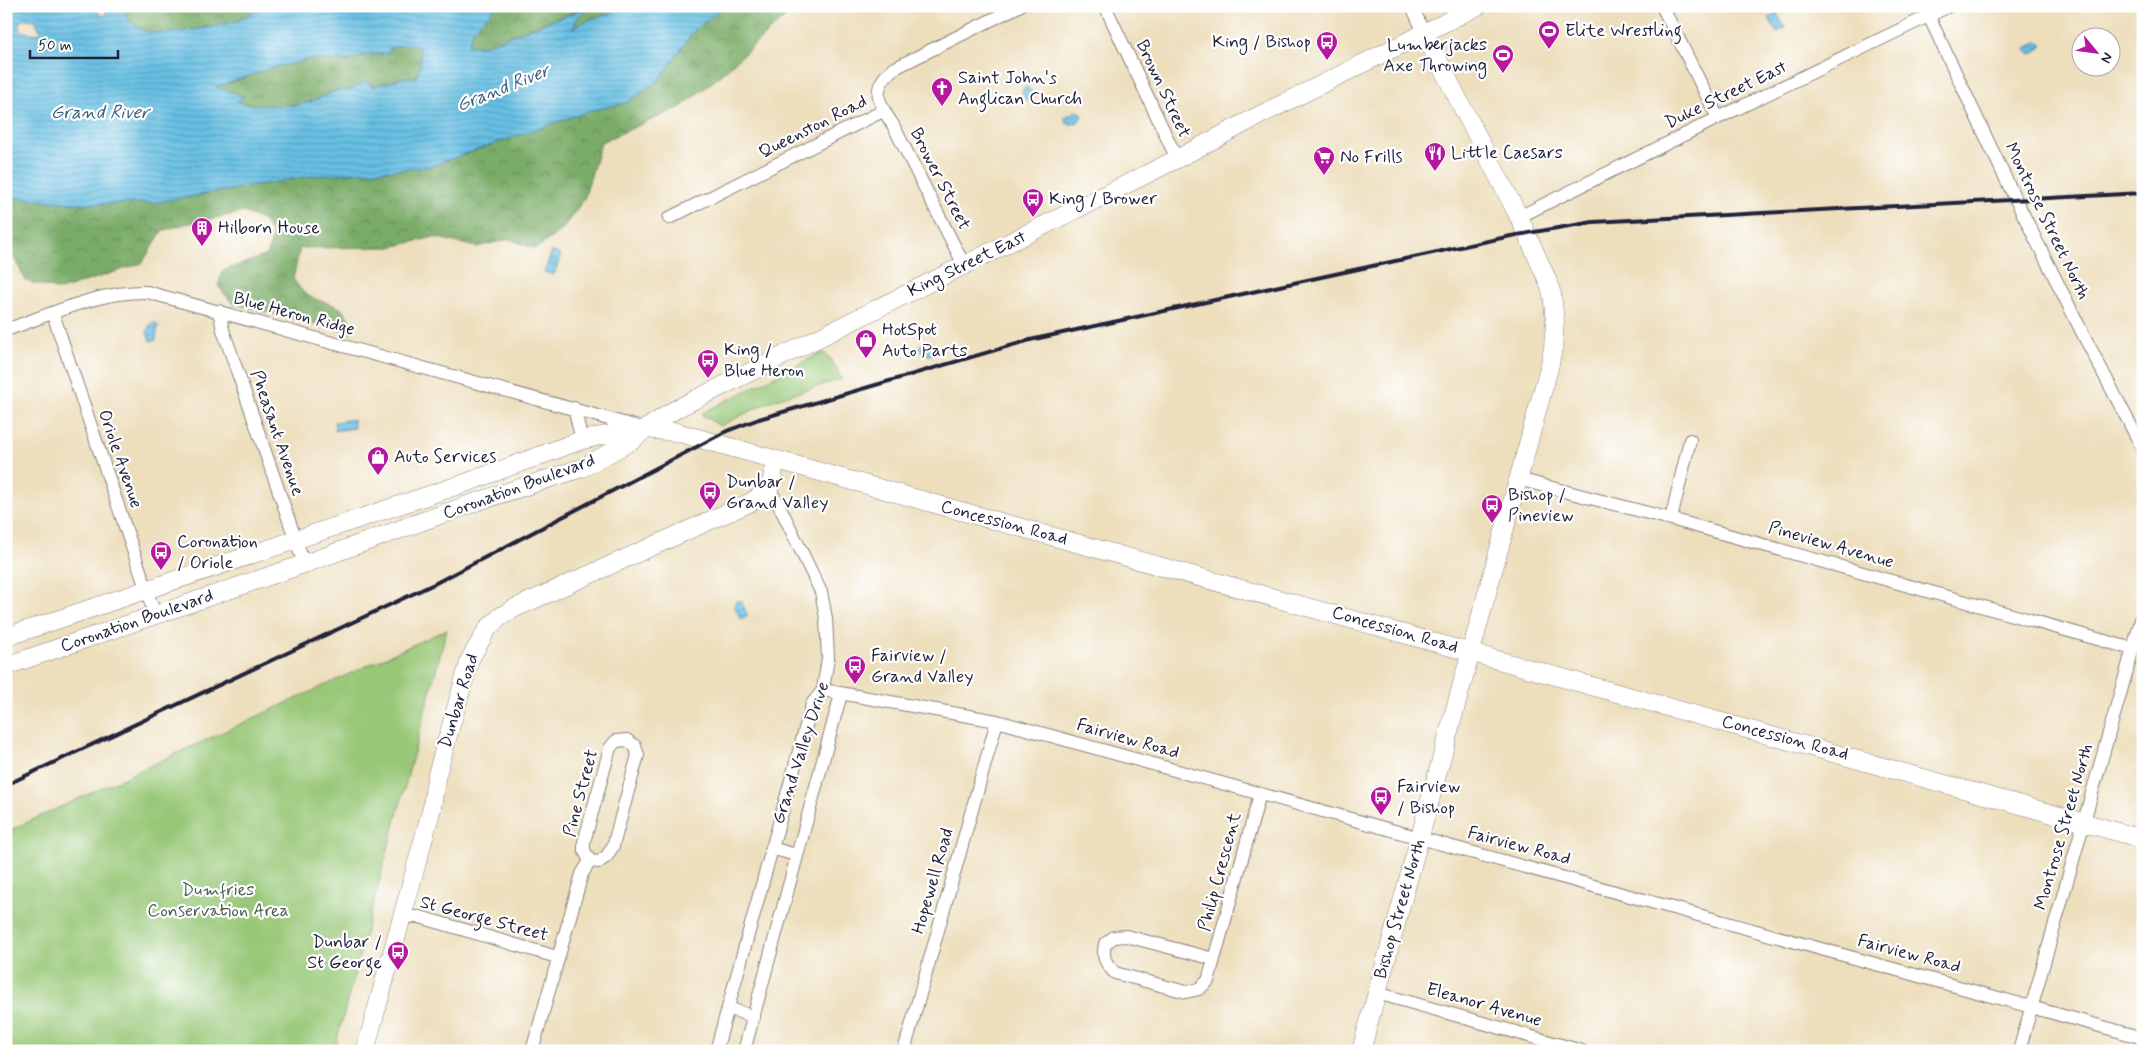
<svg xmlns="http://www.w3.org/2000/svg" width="2149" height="1057" font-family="Mynerve,sans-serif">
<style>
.forest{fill:url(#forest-crowns);stroke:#4e6752}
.park{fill:#98c877;stroke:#5d7559}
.water{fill:url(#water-rules);stroke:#447190;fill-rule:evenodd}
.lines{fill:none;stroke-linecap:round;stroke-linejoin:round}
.street-casing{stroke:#88807c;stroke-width:14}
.secondary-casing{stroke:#88807c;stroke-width:19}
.street{stroke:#fff;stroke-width:12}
.secondary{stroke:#fff;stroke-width:18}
.rail{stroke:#22223b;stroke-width:4}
.labels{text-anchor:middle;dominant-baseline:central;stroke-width:4.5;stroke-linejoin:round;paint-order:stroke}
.poi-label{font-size:18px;fill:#22223b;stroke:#fff;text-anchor:start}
.street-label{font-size:18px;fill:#22223b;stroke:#fff}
.park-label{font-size:18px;fill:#4b5c50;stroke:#fff}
.water-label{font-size:19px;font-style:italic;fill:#3e617f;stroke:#fff}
</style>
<defs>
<pattern id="forest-crowns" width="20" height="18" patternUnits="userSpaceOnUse" patternTransform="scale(1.25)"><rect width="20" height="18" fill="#7aac68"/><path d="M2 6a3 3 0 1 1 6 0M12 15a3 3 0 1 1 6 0" fill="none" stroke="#648c57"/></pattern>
<pattern id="water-rules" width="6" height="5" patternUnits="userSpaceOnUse" patternTransform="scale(1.25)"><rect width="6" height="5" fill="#67c0e4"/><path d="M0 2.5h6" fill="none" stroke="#549cba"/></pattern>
</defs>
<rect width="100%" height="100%" fill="#fff"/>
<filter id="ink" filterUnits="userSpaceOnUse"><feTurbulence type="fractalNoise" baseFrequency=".02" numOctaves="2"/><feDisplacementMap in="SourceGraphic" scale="10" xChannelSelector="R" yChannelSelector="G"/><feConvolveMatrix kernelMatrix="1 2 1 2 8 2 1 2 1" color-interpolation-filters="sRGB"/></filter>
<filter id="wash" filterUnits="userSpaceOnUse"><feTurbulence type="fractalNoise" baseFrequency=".0096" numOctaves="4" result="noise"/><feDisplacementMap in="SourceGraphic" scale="20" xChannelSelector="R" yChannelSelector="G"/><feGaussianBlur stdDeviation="1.12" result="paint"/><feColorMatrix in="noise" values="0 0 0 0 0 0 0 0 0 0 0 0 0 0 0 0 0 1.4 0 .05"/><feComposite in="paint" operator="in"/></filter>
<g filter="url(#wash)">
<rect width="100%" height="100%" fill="#eddebc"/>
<path class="forest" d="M 121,6 L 260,6 C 255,10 250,15 244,18 C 225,26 164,37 145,31 C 132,27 127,17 121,6 Z
M 497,6 L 627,6 L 607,15 L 587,20 L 573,29 L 578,17 L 587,7 L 483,46 L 467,46 L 473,30 Z
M 724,6 L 797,6 L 715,80 L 681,107 L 601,142 L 584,199 L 561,231 L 535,249 L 510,239 L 476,247 L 434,237 L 391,247 L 300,248 L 293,279 C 296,283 300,288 303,292 C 324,309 348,296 352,333 L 233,304 L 218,286 L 222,271 L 267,255 L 273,235 L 264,221 L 244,212 L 181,225 L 162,231 L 142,263 L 60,290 L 26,281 L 15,259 L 6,255 L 6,197 L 84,204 L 152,203 L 312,176 L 428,167 L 589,111 L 626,103 L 659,80 L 692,33 Z
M 410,43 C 428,48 420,65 416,78 L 407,77 L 372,87 L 367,81 C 353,90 353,89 338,91 C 329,91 319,100 310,102 C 287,108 259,109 237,101 L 243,97 L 215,87 L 234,82 L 272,68 L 312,59 L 347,61 L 362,56 L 389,53 L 390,48 Z"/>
<path class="park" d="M 823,352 L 830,358 L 842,379 L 773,400 L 720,426 L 702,415 L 704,412 Z
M 447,629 L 334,1051 L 6,1051 L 6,832 Z"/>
<path class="water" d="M 7,6 L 93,6 L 101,15 L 106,16 L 106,6 L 121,6 C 127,17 132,27 145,31 C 164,37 225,26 244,18 C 250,15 255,10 260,6 L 497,6 L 473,30 L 468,45 L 483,46 L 589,7 L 578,17 L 573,28 L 587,20 L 607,15 L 627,6 L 724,6 L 692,33 L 659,80 L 626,103 L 589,111 L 428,167 L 312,176 L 152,203 L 84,204 L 6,197 L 6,27 L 10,28 L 11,25 L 7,18 L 12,17 L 11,11 ZM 27,19 L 35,20 L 40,31 L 38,34 L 20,31 L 20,21 ZM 410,44 C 427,48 420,65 416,78 L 407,77 L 372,87 L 367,81 L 350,90 L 338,90 L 310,102 L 296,105 L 266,106 L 246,104 L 237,101 L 244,96 L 216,87 L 272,68 L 312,59 L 347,61 L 362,56 L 389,53 L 390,48 Z
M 1777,13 L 1785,28 L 1777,33 L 1769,18 Z
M 2038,41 L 2042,44 L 2042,47 L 2032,54 L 2028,53 L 2026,48 Z
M 1025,87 C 1030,87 1033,93 1034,98 L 1030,102 C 1025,101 1022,95 1022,90 Z
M 1076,111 L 1081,112 L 1083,115 L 1078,122 L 1070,125 L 1065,122 L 1065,117 Z
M 552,251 L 561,255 L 554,275 L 544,272 Z
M 153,322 L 158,325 L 156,340 L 150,341 L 147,333 L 149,326 Z
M 921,344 L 933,348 L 934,353 L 931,355 L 924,354 L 919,348 Z
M 353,419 L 354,428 L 335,431 L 334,422 Z
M 741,600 L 748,616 L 741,620 L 734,606 L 736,601 Z"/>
</g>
<g filter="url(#ink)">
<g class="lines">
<g class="street-casing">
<path id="street" d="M 1105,6 L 1177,159
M 1412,6 L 1424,33
M 1662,6 L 1718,118
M 1924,6 L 2012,192 L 2085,338 L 2143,449
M 1519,217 L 1718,118 L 1949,6
M 669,218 L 883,111
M 964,265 L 893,125 C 878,103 870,88 893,69 L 1019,6
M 219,311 L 223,330 L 304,564
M 53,314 L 155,615
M 6,330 C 52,314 98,291 147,292 L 638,427
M 574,408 L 582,440
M 1518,479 L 1671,519 L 2133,649
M 1671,519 L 1690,440
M 823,690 L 997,721 L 2143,1038
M 627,740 L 635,746 L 638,755 L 613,846 L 607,856 L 599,862 L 590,861 L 584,850 L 584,842 L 610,748 L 616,741 Z
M 771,848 L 796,855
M 403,917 L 420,917 L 557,957
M 1214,959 L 1126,936 L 1114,937 L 1105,944 C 1102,957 1105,963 1115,973 L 1186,992 L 1199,989 L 1208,981 L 1260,794
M 1377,993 L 1582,1051
M 728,1008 L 754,1017
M 532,1051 L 582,874 L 590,861
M 716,1051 L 812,704 L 823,690 L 828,658 L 826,618 L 821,592 L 778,503 L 769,490
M 744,1051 L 841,694
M 904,1051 L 997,721
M 2019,1051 L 2143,613"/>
</g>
<g class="secondary-casing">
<path id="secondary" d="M 6,637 L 468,482 L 582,440 L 615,433 L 645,429 L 676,432 L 2143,839
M 6,666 L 304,564 L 476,502 L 582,468 L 633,440 L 645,429 L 676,409 L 1177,159 L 1260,115 L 1478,6
M 365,1051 L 432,808 L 436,778 L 470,659 L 488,628 L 501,616 L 515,608 L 751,502 L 769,490 L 776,461
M 1361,1051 L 1550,364 L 1553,348 L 1555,321 L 1552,294 L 1547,279 L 1519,217 L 1424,33"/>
</g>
<use href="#street" class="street"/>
<use href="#secondary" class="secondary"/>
<path class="rail" d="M 6,785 L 434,584 L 727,431 L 759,419 L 1030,340 L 1511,236 L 1593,222 L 2143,193"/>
</g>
</g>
<defs>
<g id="stadium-pin" transform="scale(1.125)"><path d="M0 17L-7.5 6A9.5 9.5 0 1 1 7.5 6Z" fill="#b5179e" stroke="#fff"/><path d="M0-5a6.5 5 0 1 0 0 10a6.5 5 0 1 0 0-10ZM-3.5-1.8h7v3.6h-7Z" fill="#fff"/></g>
<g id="bus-pin" transform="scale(1.125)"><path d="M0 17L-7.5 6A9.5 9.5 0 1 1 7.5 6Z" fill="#b5179e" stroke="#fff"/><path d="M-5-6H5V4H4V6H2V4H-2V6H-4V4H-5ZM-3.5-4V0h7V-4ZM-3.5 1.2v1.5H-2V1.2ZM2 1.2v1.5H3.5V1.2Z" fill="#fff"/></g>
<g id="church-pin" transform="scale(1.125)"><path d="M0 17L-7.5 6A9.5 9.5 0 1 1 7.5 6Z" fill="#b5179e" stroke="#fff"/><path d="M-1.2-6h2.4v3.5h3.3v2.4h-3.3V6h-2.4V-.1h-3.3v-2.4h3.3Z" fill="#fff"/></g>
<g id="restaurant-pin" transform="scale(1.125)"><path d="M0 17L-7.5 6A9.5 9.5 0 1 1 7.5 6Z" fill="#b5179e" stroke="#fff"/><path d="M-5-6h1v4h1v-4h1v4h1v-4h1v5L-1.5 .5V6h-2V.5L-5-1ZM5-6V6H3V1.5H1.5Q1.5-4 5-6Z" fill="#fff"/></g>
<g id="supermarket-pin" transform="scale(1.125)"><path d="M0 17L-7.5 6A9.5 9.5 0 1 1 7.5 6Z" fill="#b5179e" stroke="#fff"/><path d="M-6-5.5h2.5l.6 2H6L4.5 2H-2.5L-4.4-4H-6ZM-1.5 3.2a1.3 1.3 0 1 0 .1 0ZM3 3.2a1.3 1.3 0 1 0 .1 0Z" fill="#fff"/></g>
<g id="building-pin" transform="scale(1.125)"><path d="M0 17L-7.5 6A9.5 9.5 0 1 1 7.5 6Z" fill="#b5179e" stroke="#fff"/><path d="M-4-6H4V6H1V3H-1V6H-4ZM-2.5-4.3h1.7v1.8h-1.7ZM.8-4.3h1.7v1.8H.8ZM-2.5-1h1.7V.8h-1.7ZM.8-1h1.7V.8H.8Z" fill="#fff"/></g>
<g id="shop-pin" transform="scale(1.125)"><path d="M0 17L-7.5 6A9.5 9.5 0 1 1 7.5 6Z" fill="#b5179e" stroke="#fff"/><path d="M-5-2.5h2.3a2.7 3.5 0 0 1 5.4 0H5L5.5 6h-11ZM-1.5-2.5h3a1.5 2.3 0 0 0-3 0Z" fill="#fff"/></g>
</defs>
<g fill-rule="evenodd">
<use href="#stadium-pin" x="1549" y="31"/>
<use href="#bus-pin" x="1327" y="42"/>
<use href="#stadium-pin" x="1503" y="55"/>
<use href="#church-pin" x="942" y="88"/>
<use href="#restaurant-pin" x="1435" y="153"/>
<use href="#supermarket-pin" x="1324" y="157"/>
<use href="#bus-pin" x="1033" y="199"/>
<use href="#building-pin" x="202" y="228"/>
<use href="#shop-pin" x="866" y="340"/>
<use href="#bus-pin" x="708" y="360"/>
<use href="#shop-pin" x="378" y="457"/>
<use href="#bus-pin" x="710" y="492"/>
<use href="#bus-pin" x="1492" y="505"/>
<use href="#bus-pin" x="161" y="552"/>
<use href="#bus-pin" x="855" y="666"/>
<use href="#bus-pin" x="1381" y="797"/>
<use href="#bus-pin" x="398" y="952"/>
</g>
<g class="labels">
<g class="poi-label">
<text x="1565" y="31">Elite Wrestling</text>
<text x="1311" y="42" text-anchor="end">King / Bishop</text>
<text x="1487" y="45" text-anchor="end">Lumberjacks<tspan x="1487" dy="21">Axe Throwing</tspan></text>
<text x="958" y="78">Saint John's<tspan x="958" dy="21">Anglican Church</tspan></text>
<text x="1451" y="153">Little Caesars</text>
<text x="1340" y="157">No Frills</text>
<text x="1049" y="199">King / Brower</text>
<text x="218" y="228">Hilborn House</text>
<text x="882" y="330">HotSpot<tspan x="882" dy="21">Auto Parts</tspan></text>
<text x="724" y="350">King /<tspan x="724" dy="21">Blue Heron</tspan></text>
<text x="394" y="457">Auto Services</text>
<text x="726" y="482">Dunbar /<tspan x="726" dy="21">Grand Valley</tspan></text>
<text x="1508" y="495">Bishop /<tspan x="1508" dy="21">Pineview</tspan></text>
<text x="177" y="542">Coronation<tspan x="177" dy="21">/ Oriole</tspan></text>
<text x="871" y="656">Fairview /<tspan x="871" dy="21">Grand Valley</tspan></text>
<text x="1397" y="787">Fairview<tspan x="1397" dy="21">/ Bishop</tspan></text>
<text x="382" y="942" text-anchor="end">Dunbar /<tspan x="382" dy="21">St George</tspan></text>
</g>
<g class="street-label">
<text transform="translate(1163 89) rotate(65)">Brown Street</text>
<text transform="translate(1726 95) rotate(-26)">Duke Street East</text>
<text transform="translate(813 127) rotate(-27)">Queenston Road</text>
<text transform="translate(940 179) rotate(63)">Brower Street</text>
<text transform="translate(2047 221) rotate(64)">Montrose Street North</text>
<text transform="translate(967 264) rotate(-26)">King Street East</text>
<text transform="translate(294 314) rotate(15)">Blue Heron Ridge</text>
<text transform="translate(277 433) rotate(71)">Pheasant Avenue</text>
<text transform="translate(120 459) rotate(71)">Oriole Avenue</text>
<text transform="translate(519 487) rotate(-20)">Coronation Boulevard</text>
<text transform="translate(1004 523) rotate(15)">Concession Road</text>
<text transform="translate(1831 545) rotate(16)">Pineview Avenue</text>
<text transform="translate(137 621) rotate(-19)">Coronation Boulevard</text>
<text transform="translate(1395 630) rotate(16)">Concession Road</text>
<text transform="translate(459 701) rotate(-73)">Dunbar Road</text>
<text transform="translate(1785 738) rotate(15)">Concession Road</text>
<text transform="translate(1128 739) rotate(16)">Fairview Road</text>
<text transform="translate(801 753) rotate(-72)">Grand Valley Drive</text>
<text transform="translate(581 793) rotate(-75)">Pine Street</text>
<text transform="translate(2064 827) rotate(-74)">Montrose Street North</text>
<text transform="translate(1519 846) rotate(15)">Fairview Road</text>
<text transform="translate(1220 872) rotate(-75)">Philip Crescent</text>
<text transform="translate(933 881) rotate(-74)">Hopewell Road</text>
<text transform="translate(1400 909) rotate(-74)">Bishop Street North</text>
<text transform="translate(484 919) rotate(15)">St George Street</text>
<text transform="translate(1909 954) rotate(15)">Fairview Road</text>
<text transform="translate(1484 1005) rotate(16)">Eleanor Avenue</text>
</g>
<g class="park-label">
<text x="218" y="890">Dumfries<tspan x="218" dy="21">Conservation Area</tspan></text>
</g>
<g class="water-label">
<text transform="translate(503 88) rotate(-22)">Grand River</text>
<text x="100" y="112">Grand River</text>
</g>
</g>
<rect width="2149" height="1057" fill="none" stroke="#fff" stroke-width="25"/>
<g transform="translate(2096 52) rotate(119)"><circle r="24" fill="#ffffff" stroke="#a7a7b1"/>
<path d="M0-4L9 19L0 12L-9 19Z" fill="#b5179e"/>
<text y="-8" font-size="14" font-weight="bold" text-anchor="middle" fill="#22223b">N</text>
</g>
<path d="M30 50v8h88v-8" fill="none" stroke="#22223b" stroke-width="2.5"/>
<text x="38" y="50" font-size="15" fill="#22223b" stroke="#ffffff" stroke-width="4" paint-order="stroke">50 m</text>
</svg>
